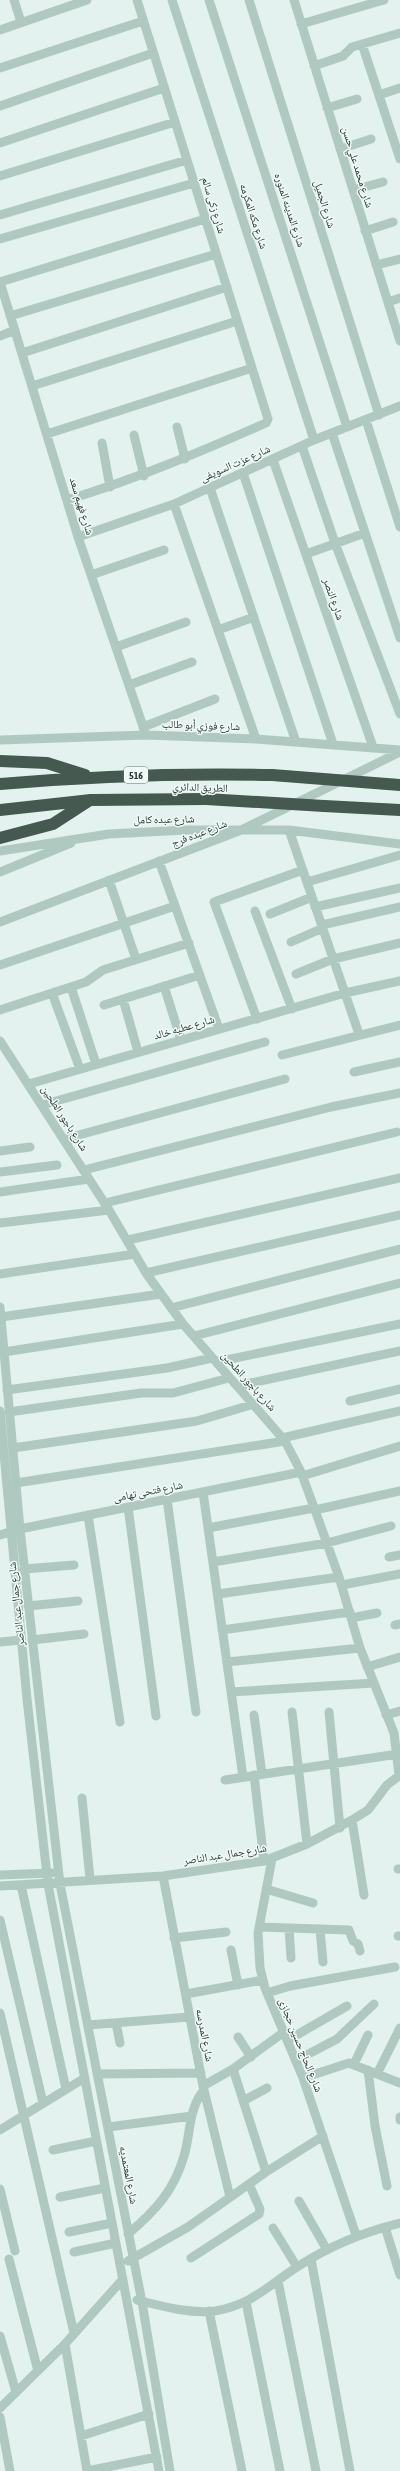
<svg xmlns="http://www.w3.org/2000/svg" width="400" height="2471" font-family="'Asap Condensed','Noto Naskh Arabic',sans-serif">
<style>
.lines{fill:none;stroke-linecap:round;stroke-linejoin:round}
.minor{stroke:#afc9c1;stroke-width:9}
.highway{stroke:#455950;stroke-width:12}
.highway-bridge{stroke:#455950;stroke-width:12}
.labels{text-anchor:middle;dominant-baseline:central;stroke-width:3;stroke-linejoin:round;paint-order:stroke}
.shield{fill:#eff9f7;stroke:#66736e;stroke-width:1}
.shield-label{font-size:10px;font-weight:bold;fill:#2c3933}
.street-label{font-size:11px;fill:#2c3933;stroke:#eff9f7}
</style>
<rect width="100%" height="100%" fill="#e3f2ee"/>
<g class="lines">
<path class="minor" d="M 14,0 L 21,22
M 172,0 L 314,440
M 209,0 L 347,427
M 249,0 L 379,415
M 294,0 L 400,341
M 301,24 L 384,0
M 0,30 L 87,0
M 362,44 L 400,159
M 314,66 L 343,56 L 352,47 L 400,33
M 0,68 L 143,21
M 379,95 L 400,88
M 0,106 L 153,53
M 327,108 L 357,99
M 0,143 L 164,88
M 340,149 L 371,139
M 0,176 L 175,122
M 353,190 L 383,182
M 0,215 L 187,160
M 365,231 L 393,222
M 0,239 L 194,183
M 376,265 L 400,259
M 0,282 L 78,537 L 146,735
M 0,282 L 205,219
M 388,302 L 400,298
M 10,316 L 216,254
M 0,336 L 15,330
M 22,353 L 227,287
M 32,386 L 237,321
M 366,420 L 400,527
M 177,427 L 185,459
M 332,433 L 400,638
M 47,434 L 252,368
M 134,435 L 144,476
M 102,443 L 110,487
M 302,446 L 335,543 L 400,714
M 273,460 L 373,747
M 243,473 L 333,744
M 210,488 L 296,742
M 67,500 C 136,479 200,452 266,423 L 268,419 L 137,0
M 174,504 L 256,739
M 78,537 L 174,504 L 314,440 L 400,406
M 306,554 L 365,533
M 91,575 L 164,550
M 218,630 L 254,617
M 116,647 L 186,622
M 129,685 L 192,662
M 143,727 L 215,699
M 0,740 L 146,735 L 256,739 L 400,750
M 289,830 L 359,1034
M 0,851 L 109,834 L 186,830 L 289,830 L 400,844
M 159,861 L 219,1029
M 0,872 L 71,843
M 109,880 L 136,959
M 307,882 L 400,855
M 315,907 L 400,888
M 255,911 L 292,1009
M 270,914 L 312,897
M 0,922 L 239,831 L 400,752
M 322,925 L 400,907
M 291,942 L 323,928
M 0,965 L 175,906
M 296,974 L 333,959 L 400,943
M 164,986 L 181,1040
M 71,987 L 96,1064
M 52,993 L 80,1069
M 123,999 L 138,1052
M 104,1005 L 200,975
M 0,1010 L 86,982 L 103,970 L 189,943
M 257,1019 L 214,902 L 303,870
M 0,1041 L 109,1210 L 146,1273 L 183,1324 L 285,1441 L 301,1472 L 315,1510 L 339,1577 L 360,1648 L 394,1733 L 399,1775
M 282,1055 L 400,1025
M 354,1072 L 400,1062
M 29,1084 L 345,993 L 400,981
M 42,1105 L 265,1042
M 64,1139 L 285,1079
M 0,1151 L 30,1147
M 84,1170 L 331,1107 L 400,1093
M 0,1172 L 57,1165
M 0,1192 L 89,1179
M 105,1203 L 397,1132
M 0,1223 L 109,1210
M 128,1240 L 400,1178
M 146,1273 L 400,1215
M 0,1274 L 135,1254
M 0,1307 L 20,1529 L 60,1884 L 142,2302 L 170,2471
M 171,1308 L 400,1249
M 1,1317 L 161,1294
M 194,1336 L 400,1283
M 4,1352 L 183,1324
M 216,1362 L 400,1324
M 237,1386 L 400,1351
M 7,1390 L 167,1368 L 212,1358
M 350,1401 L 400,1389
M 0,1411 L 27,1699 L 48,1884 L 159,2471
M 9,1412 L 141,1393 L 173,1393 L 229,1378
M 282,1438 L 400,1411
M 13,1448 L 197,1421 L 254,1404
M 302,1476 L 400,1446
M 16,1483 L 285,1441
M 203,1492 L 243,1777
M 167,1499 L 196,1712
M 128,1507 L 156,1716
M 315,1510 L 400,1491
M 88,1515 L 120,1722
M 208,1528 L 314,1508
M 0,1535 L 20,1529 L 301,1472
M 389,1557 L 400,1555
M 213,1562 L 327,1543 L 391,1526
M 24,1569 L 74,1565
M 342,1585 L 400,1574
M 218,1594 L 339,1577
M 28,1606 L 78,1601
M 351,1618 L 377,1613
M 395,1625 L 400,1624
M 222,1630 L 350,1612
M 32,1640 L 84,1634
M 0,1642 L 21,1640
M 227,1662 L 360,1648
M 367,1667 L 400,1657
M 231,1692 L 374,1683
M 292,1712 L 307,1844
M 329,1712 L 340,1828
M 254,1715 L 262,1774
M 386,1715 L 400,1711
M 254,1775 L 264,1861
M 225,1780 L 398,1754
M 82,1798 L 90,1879
M 352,1820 L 364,1895
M 272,1859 L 258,1933 L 260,1968 L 265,1988 L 303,2078 L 356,2235
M 398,1869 L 400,1869
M 0,1875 L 52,1873
M 163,1876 L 203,2086 L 230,2197
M 21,1885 L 66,2089
M 0,1886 L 163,1876 L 264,1861 L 307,1844 L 352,1820 L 368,1810 L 387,1785 L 400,1775
M 266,1889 L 313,1903
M 0,1920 L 43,2103
M 259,1927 L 349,1930 L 353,1941 L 358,1944 L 360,1951
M 289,1928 L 291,1958
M 320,1929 L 323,1962
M 398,1936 L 400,1936
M 174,1938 L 226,1932
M 231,1950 L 238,1985
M 267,1993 L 290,1986 L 395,1967
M 186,1994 L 263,1980
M 0,2013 L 74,2333
M 116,2023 L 120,2043
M 88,2025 L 189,2017
M 238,2037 L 251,2057
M 288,2040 L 347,2006
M 297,2060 L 337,2039 L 374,2004
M 354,2064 L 368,2035
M 233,2069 L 266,2172
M 368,2070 L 375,2126 L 387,2186
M 97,2074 L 201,2073
M 377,2074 L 400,2028
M 303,2078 L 349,2063 L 400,2083
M 203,2086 L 233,2069 L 284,2032
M 243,2101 L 267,2088
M 400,2117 L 400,2120
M 108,2127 L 192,2116
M 0,2130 L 83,2079
M 53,2150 L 96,2141
M 0,2189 L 15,2251
M 60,2197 L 105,2188
M 299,2201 L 327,2250
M 385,2227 L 400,2275
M 273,2228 L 297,2267
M 69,2232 L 112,2223
M 128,2234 C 155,2211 174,2191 184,2156 C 191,2133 188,2109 204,2090
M 74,2252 L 116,2243
M 191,2258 L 259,2214 L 260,2209 L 249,2184
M 9,2259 L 38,2371
M 311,2259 L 350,2471
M 128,2261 L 188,2227 L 266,2172 L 323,2136
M 278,2281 L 316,2471
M 137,2300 C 162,2306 188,2314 215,2311 C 251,2305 268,2286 297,2267 C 329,2246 363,2232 400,2223
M 246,2302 L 280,2471
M 209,2311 L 242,2471
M 0,2336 L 16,2392
M 65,2344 L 87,2471
M 0,2408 L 65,2344 L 123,2279
M 0,2417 L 10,2471
M 81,2436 L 149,2414
M 87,2471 L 157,2457"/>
<path class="highway" d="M 0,761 L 47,763 L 85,775
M 0,784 C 91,776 181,773 272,775
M 324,806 L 400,810
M 0,810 L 91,800 L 206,799
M 0,838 L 53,824 L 90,800"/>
<path class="highway-bridge" d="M 272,775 L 400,785
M 206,799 L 324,806"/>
</g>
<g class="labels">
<rect class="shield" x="124" y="767" width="24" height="16" rx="3"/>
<g class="shield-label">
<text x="136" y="775">516</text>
</g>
<g class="street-label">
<text transform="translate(358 167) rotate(73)">شارع محمد علي حسن</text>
<text transform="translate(325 204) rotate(73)">شارع الجميل</text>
<text transform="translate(214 205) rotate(73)">شارع زكى سالم</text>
<text transform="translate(290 210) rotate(72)">شارع المدينه المنوره</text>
<text transform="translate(254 216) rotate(72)">شارع مكه المكرمه</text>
<text transform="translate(235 463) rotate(-24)">شارع عزت السويفى</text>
<text transform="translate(82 506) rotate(73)">شارع فهيم سعد</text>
<text transform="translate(334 599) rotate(71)">شارع النصر</text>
<text transform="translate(201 725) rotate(2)">شارع فوزي أبو طالب</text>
<text transform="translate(200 787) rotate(2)">الطريق الدائري</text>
<text transform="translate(164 819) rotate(-1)">شارع عبده كامل</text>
<text transform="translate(199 833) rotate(-21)">شارع عبده فرج</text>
<text transform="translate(184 1027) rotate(-16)">شارع عطيه خالد</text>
<text transform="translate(65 1118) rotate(57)">شارع باجور الطحين</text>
<text transform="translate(249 1381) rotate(48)">شارع باجور الطحين</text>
<text transform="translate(148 1491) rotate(-11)">شارع فتحى تهامى</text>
<text transform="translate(16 1604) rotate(-96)">شارع جمال عبد الناصر</text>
<text transform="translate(225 1854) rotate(-9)">شارع جمال عبد الناصر</text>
<text transform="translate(205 2035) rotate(79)">شارع المدرسه</text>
<text transform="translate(301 2045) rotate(68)">شارع الحاج حسين حجازى</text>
<text transform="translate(129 2175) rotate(79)">شارع المعتمديه</text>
</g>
</g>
</svg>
